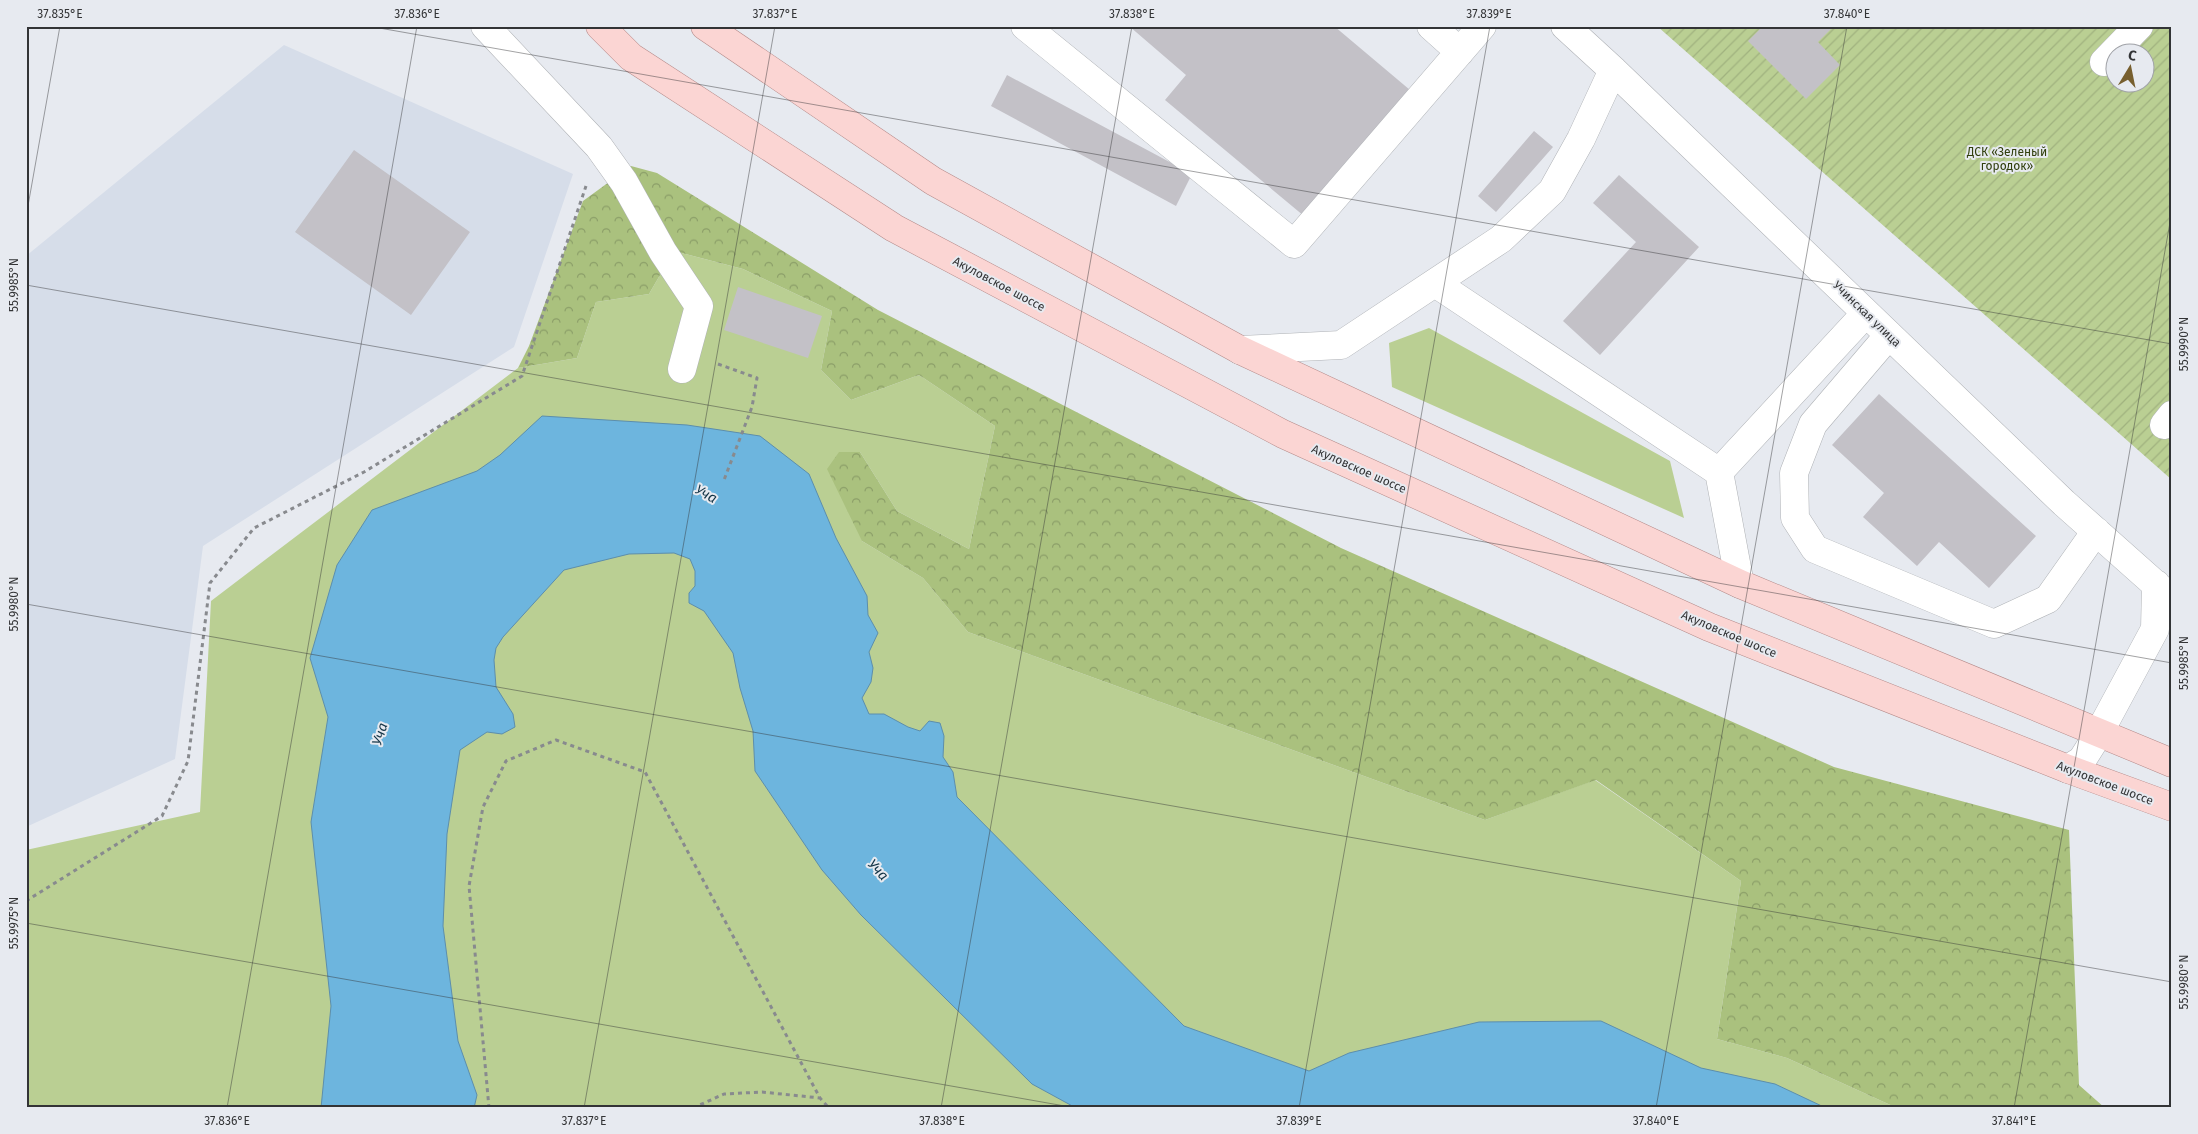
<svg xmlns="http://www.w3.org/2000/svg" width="2198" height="1134" font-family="'Fira Sans',sans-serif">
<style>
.built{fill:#d6dde9}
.grass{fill:#bacf93}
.forest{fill:url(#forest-crowns)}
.garden{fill:url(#garden-furrows);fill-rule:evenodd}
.water{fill:#6db5de;stroke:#5c8eac}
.building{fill:#c3c1c7}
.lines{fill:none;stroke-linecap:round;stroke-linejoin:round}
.minor-casing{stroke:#afb2b6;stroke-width:29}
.major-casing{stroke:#b48a89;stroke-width:29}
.path{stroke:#888a8e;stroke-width:3;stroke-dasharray:4 4;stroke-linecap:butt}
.minor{stroke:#fff;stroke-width:28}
.major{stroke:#fbd5d3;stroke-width:28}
.ticks{fill:none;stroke:#333436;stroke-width:1;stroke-opacity:0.45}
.labels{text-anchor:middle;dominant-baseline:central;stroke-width:4;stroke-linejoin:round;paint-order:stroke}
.park-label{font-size:12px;fill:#313f0d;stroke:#e7eaf0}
.street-label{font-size:12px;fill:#333436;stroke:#e7eaf0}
.water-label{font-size:14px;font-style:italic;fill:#123345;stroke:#e7eaf0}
.neatline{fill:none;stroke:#333436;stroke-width:2}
.ticks-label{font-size:12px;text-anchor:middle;fill:#333436}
</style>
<defs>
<pattern id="forest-crowns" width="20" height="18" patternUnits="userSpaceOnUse" patternTransform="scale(1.25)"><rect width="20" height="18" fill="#aac17e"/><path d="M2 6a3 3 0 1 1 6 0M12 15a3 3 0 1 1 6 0" fill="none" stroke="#8b9e68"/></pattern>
<pattern id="garden-furrows" width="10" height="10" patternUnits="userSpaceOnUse" patternTransform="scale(1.25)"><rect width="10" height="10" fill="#bacf93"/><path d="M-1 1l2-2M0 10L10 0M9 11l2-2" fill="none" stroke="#a0b27f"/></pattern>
</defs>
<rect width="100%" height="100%" fill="#e7eaf0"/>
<path class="built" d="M 284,45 L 573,174 L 514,347 L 203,546 L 175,759 L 26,827 L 26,256 Z"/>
<path class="grass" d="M 674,251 L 743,269 L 832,311 L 821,370 L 851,400 L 919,375 L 995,426 L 969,549 L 897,511 L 860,452 L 862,541 L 923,578 L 968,632 L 1485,820 L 1595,780 L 1741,881 L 1717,1039 L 1787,1058 L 1897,1108 L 26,1108 L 26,850 L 200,812 L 211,601 L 518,368 L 577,358 L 596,302 L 649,294 Z
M 1429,328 L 1670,461 L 1684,518 L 1392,387 L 1389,343 Z"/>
<path class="forest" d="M 631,166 L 657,173 L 878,310 L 1341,548 L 1834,767 L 2069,830 L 2079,1085 L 2105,1108 L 1897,1108 L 1787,1058 L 1717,1039 L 1741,881 L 1596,780 L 1485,820 L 968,632 L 923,578 L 862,541 L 827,469 L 839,452 L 860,452 L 897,511 L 969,549 L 995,426 L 919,375 L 851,400 L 821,370 L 832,311 L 743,269 L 674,251 L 649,294 L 596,302 L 577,358 L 518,368 L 529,346 L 583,201 Z"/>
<path class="garden" d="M 1657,26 L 2172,26 L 2172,480 ZM 2116,52 L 2146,52 L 2146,82 L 2116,82 Z"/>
<path class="water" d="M 542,416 L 687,425 L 760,436 L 809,474 L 836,538 L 867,596 L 868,615 L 878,633 L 869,652 L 873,668 L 871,682 L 862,698 L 869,714 L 884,714 L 908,727 L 920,731 L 929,721 L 940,723 L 944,736 L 943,757 L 953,772 L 957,797 L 1184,1026 L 1309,1071 L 1349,1053 L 1479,1022 L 1601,1021 L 1701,1068 L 1775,1084 L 1826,1108 L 1076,1108 L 1032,1084 L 861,915 L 822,870 L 755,771 L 753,731 L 740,688 L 733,653 L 704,611 L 689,603 L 689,593 L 695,586 L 695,571 L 690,559 L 674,553 L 629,554 L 564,570 L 503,637 L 496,648 L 494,660 L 496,687 L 513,714 L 515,727 L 502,734 L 487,732 L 460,750 L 447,834 L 443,926 L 458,1041 L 477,1095 L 474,1108 L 321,1108 L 331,1006 L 311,822 L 328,717 L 310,658 L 337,565 L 372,510 L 477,471 L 500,455 Z"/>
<path class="building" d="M 1129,26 L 1334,26 L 1410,90 L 1304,216 L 1165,100 L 1186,75 Z
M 1763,26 L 1834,26 L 1818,42 L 1840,65 L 1806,99 L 1748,41 Z
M 1007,75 L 1192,174 L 1176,206 L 991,106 Z
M 1534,131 L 1553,147 L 1496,212 L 1478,196 Z
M 354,150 L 470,232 L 411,315 L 295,232 Z
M 1619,175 L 1699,247 L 1600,355 L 1563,321 L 1636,242 L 1593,203 Z
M 738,287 L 822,316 L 808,358 L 724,330 Z
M 1879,394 L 2036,536 L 1989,588 L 1939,542 L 1917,566 L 1863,517 L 1884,493 L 1832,445 Z"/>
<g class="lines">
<g class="minor-casing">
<path id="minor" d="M 485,26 L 599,147 L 624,182 L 663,252 L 699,306 L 682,369
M 1025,26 L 1294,244 L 1482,26
M 1431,26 L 1460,52
M 1565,26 L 1613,70 L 2064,503 L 2172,599
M 2104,62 L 2139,26
M 1435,283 L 1719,472 L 1740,584
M 1889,335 L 1813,424 L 1794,473 L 1795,518 L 1815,549 L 1994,624 L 2048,599 L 2096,531
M 1240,350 L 1341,345 L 1501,239 L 1552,191 L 1581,139 L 1613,70
M 2164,425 L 2172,415
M 1719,472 L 1866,313
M 2068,769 L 2082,760 L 2099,733 L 2155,629 L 2156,584"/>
</g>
<g class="major-casing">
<path id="major" d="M 600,26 L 631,57 L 894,228 L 1283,434 L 1709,627 L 2068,769 L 2172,807
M 705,26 L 933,181 L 1240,350 L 1740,584 L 2172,763"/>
</g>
<path class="path" d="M 718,364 L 757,378 L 752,407 L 724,480
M 26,901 L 162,816 L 188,761 L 210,583 L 254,528 L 364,472 L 522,376 L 586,186
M 489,1108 L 469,886 L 483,807 L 506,761 L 556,740 L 645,772 L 820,1098 L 829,1108
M 693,1108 L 724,1094 L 762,1092 L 820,1098"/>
<use href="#minor" class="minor"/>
<use href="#major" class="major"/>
</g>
<path class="ticks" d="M 368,26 L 2172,344M 26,217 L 60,26M 26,285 L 2172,663M 26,604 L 2172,982M 26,923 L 1076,1108M 227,1108 L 417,26M 584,1108 L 775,26M 941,1108 L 1132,26M 1299,1108 L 1490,26M 1656,1108 L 1847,26M 2014,1108 L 2172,211"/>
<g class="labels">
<g class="park-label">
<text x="2007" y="152">ДСК «Зеленый<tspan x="2007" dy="14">городок»</tspan></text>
</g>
<g class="street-label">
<text transform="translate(999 284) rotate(28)">Акуловское шоссе</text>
<text transform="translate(1867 314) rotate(44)">Учинская улица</text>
<text transform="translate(1359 469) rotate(24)">Акуловское шоссе</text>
<text transform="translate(1729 634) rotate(23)">Акуловское шоссе</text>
<text transform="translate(2105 783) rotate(21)">Акуловское шоссе</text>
</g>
<g class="water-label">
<text transform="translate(706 494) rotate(30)">Уча</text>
<text transform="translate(380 734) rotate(-72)">Уча</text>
<text transform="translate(878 870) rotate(47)">Уча</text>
</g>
</g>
<rect width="2198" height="1134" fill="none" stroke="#e7eaf0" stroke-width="55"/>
<g transform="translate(2130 68) rotate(10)"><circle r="24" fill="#e7eaf0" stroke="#9fa1a6"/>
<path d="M0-4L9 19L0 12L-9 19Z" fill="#775f2f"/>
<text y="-8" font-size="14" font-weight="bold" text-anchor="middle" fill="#333436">С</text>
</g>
<rect x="28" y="28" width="2142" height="1078" class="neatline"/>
<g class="ticks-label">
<text x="60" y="18">37.835°E</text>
<text x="417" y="18">37.836°E</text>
<text x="775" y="18">37.837°E</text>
<text x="1132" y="18">37.838°E</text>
<text x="1489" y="18">37.839°E</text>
<text x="1847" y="18">37.840°E</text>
<text transform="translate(14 285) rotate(-90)" y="4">55.9985°N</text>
<text transform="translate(2184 344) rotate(-90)" y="4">55.9990°N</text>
<text transform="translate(14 604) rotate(-90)" y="4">55.9980°N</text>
<text transform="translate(2184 663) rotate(-90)" y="4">55.9985°N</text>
<text transform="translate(14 923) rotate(-90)" y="4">55.9975°N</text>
<text transform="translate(2184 982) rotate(-90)" y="4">55.9980°N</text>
<text x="227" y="1125">37.836°E</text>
<text x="584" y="1125">37.837°E</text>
<text x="942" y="1125">37.838°E</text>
<text x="1299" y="1125">37.839°E</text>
<text x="1656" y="1125">37.840°E</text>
<text x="2014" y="1125">37.841°E</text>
</g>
</svg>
